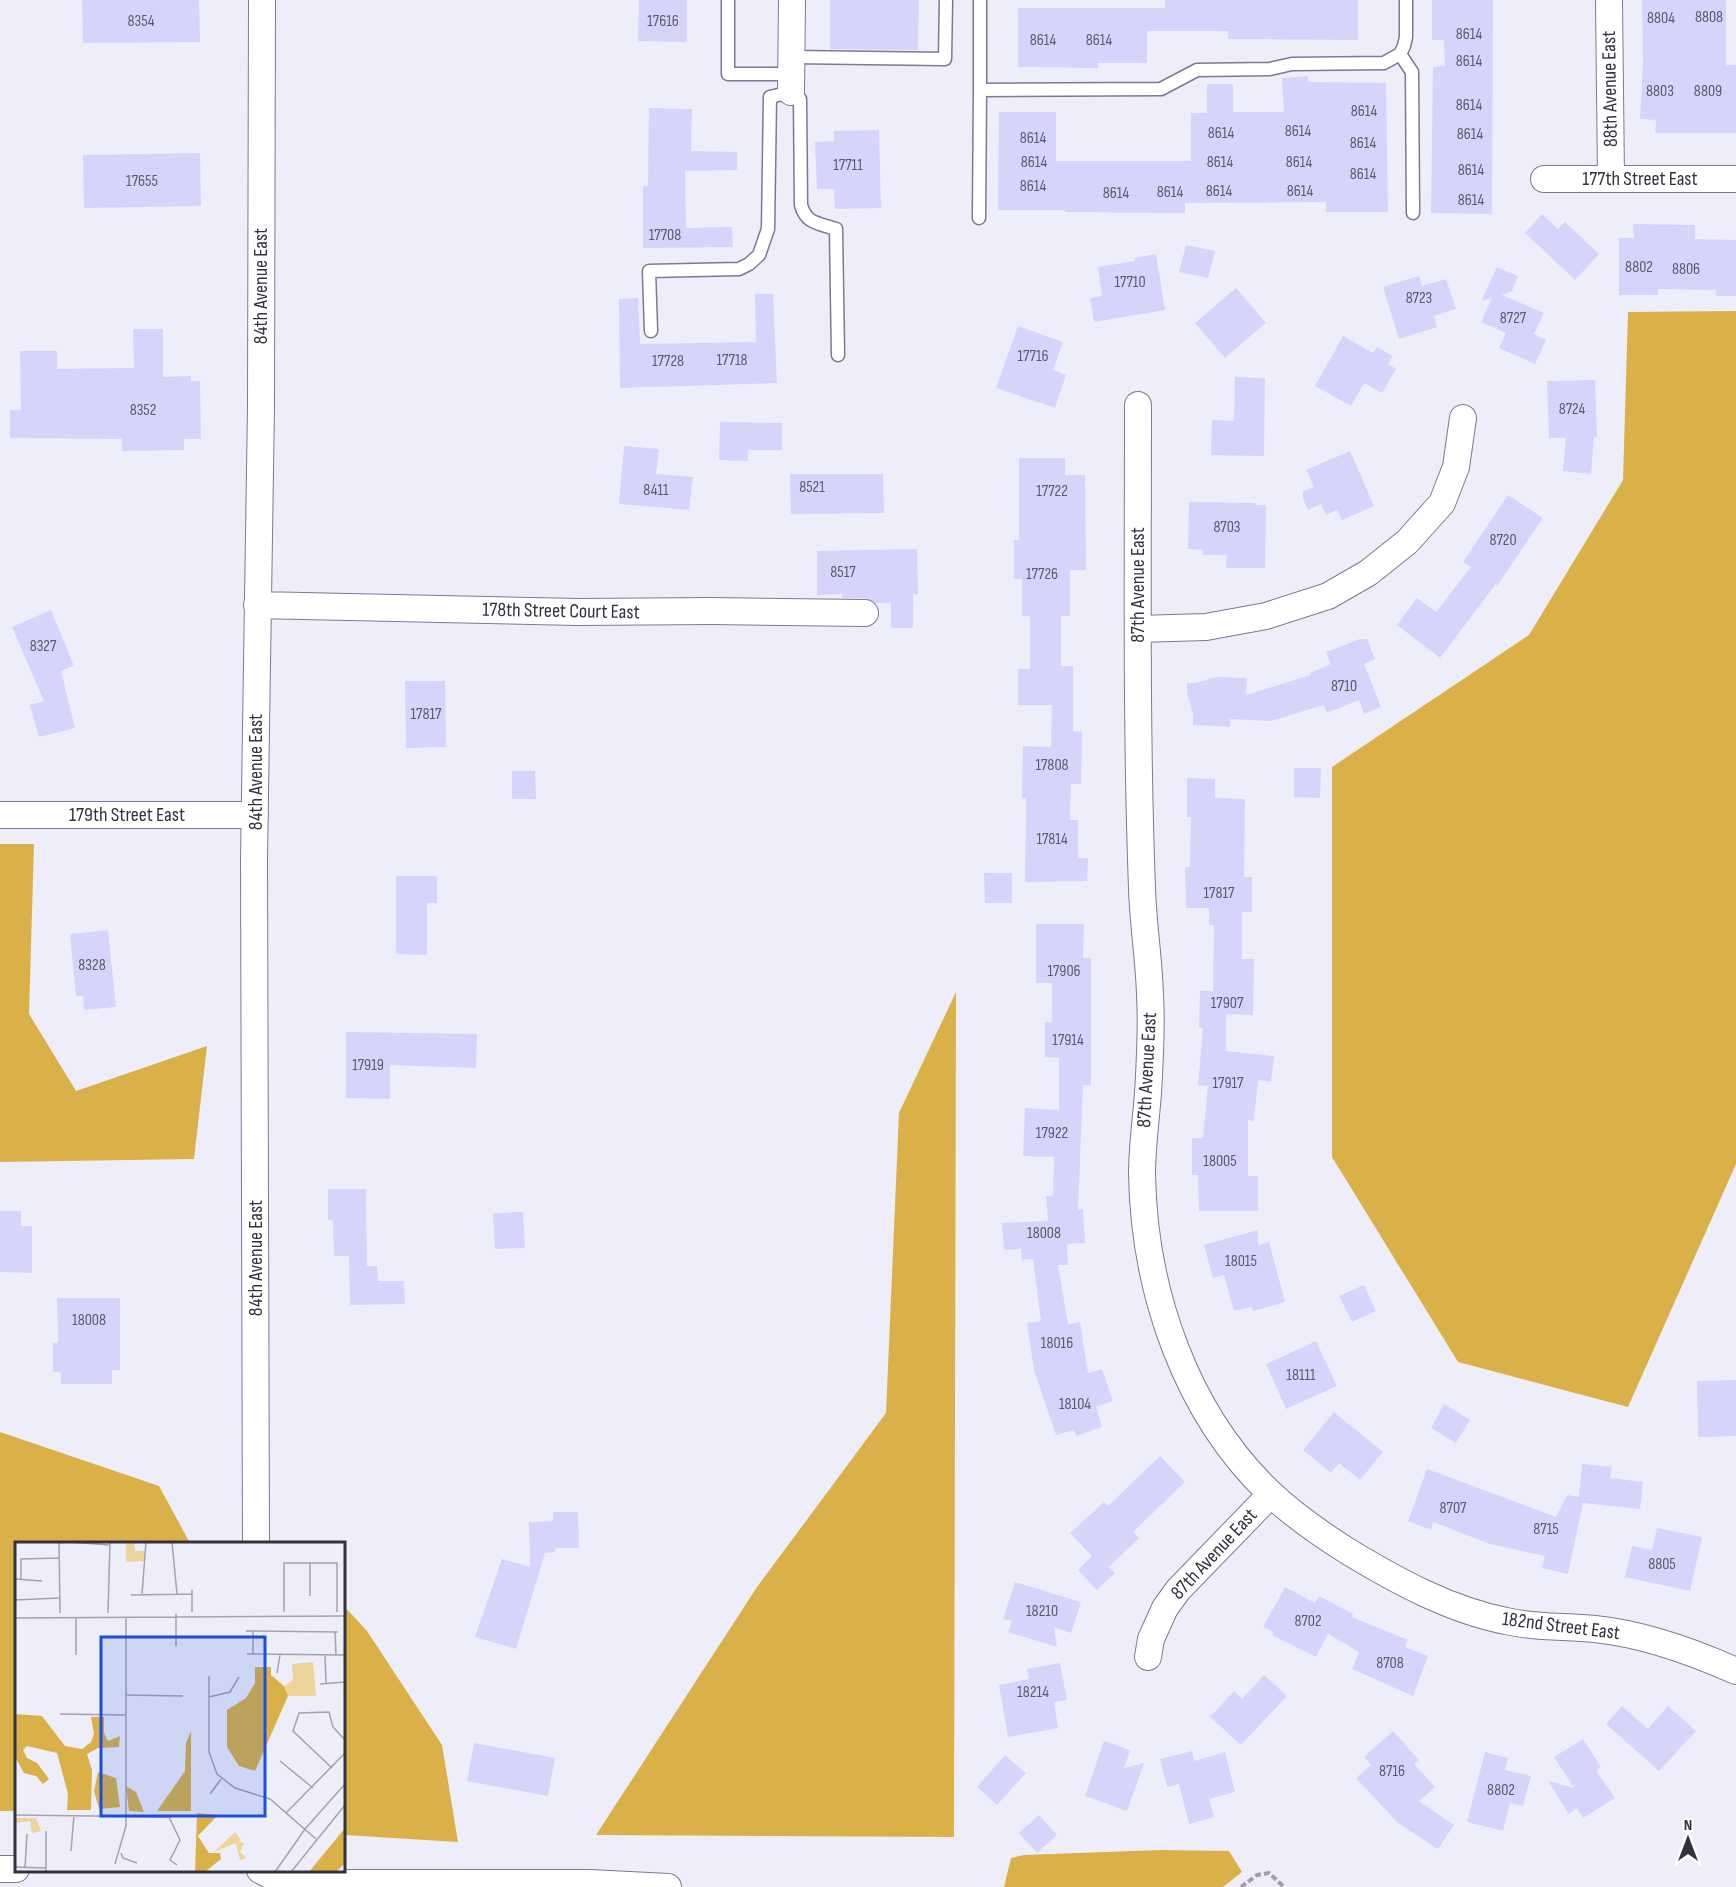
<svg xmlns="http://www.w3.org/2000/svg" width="1736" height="1887" font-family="'Sofia Sans Condensed',sans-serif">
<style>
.forest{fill:#dab149}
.building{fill:#d6d4fa}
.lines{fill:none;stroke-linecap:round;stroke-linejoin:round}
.lane-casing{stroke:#7b7997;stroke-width:15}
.street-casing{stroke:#7b7997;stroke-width:28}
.path{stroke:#9f9eab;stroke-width:4;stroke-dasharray:6 3;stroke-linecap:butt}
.lane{stroke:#fff;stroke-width:12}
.street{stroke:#fff;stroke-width:26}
.labels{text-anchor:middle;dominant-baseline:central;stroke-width:4.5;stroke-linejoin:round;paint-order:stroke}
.number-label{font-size:16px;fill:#5b5a6d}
.street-label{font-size:20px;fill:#32313e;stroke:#fff}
.inset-road{fill:none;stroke:#a3a2af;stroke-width:1.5}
.view{fill:#1d4ed8;fill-opacity:0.15;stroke:#1d4ed8;stroke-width:3}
.inset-edge{fill:none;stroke:#32313e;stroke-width:3}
</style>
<rect width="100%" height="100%" fill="#eeeefb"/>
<path class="forest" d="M 1736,311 L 1736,1164 L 1628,1407 L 1458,1362 L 1332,1157 L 1332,767 L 1529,635 L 1623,480 L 1628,312 Z
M 0,844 L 34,844 L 29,1014 L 76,1091 L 207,1046 L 194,1159 L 0,1162 Z
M 956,992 L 954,1837 L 596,1835 L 757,1587 L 886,1413 L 899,1113 Z
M 0,1432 L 159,1486 L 190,1543 L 16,1544 L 16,1811 L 0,1811 Z
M 344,1606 L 367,1631 L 442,1745 L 458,1842 L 344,1835 Z
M 1160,1850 L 1229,1851 L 1242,1872 L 1223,1887 L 1004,1887 L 1011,1858 L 1024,1855 Z"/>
<path class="building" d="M 82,0 L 199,0 L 200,42 L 83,43 Z
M 639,0 L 687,0 L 687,42 L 638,41 Z
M 830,0 L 919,0 L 918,50 L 830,49 Z
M 1165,0 L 1358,0 L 1358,40 L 1228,39 L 1228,31 L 1147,31 L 1147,63 L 1098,63 L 1098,68 L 1018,67 L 1018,8 L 1165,8 Z
M 1432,0 L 1493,0 L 1492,214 L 1431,213 L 1433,67 L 1445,66 L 1444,40 L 1432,40 Z
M 1642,0 L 1726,0 L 1726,65 L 1736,65 L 1736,133 L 1655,133 L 1656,120 L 1640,119 L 1643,63 Z
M 1308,76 L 1308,82 L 1386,83 L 1388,212 L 1326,212 L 1326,202 L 1185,203 L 1185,213 L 1065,212 L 1065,210 L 998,210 L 999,112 L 1056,112 L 1056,161 L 1191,161 L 1191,113 L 1207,113 L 1207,84 L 1233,84 L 1233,112 L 1284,112 L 1282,78 Z
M 649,108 L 692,109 L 691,151 L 737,152 L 737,170 L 685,171 L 686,228 L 732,227 L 733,247 L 643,248 L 643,186 L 648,186 Z
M 879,130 L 881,208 L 835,209 L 834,189 L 817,189 L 815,142 L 834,141 L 834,131 Z
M 200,153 L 201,206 L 84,208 L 83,155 Z
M 1542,214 L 1558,229 L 1565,222 L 1599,254 L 1575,280 L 1525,233 Z
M 1633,224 L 1695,225 L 1695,239 L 1736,240 L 1736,296 L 1716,296 L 1716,290 L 1658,289 L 1658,295 L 1619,295 L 1619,238 L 1634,238 Z
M 1186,245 L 1215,251 L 1208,278 L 1179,272 Z
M 1156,254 L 1165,310 L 1094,322 L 1090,298 L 1102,296 L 1098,267 L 1135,261 L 1134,258 Z
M 1497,267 L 1518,276 L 1512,291 L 1502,295 L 1544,313 L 1534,334 L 1546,340 L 1535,364 L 1499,348 L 1506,333 L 1481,322 L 1492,298 L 1481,301 Z
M 1419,276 L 1422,286 L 1446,279 L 1456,309 L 1434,316 L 1437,327 L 1399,339 L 1383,287 Z
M 1236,288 L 1266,323 L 1225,358 L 1195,323 Z
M 755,294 L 773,294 L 777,383 L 620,388 L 619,299 L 638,298 L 640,344 L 756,342 Z
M 1018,326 L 1063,342 L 1053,370 L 1066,375 L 1055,408 L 996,388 Z
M 133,329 L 163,329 L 163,377 L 191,376 L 191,381 L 200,381 L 201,439 L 184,439 L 184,450 L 122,451 L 122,439 L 10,438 L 10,410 L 21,410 L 20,351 L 57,351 L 57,369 L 134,368 Z
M 1343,336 L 1373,353 L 1377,347 L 1393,356 L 1388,364 L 1396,369 L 1382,393 L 1364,383 L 1351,406 L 1315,386 Z
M 1235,377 L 1265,378 L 1264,456 L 1211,455 L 1212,420 L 1234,421 Z
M 1595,380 L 1597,437 L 1594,437 L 1591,474 L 1563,471 L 1566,438 L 1549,438 L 1547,381 Z
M 720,422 L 782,423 L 782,450 L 748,450 L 748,461 L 719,460 Z
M 624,446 L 659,449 L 656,474 L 693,477 L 689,510 L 619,504 Z
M 1350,451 L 1374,506 L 1342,520 L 1337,510 L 1326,515 L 1321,504 L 1308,510 L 1303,499 L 1303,491 L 1314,487 L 1306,470 Z
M 1019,458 L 1065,458 L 1065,475 L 1085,475 L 1086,570 L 1070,570 L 1070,616 L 1061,616 L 1061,666 L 1073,666 L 1073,731 L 1082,732 L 1081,784 L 1071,784 L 1070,820 L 1078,820 L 1078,858 L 1088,858 L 1087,881 L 1025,882 L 1026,798 L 1022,798 L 1023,746 L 1051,747 L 1052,705 L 1018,705 L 1018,669 L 1030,669 L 1030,616 L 1022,616 L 1022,579 L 1014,579 L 1014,540 L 1019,540 Z
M 790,474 L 883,474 L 884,513 L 791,514 Z
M 1508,495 L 1543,518 L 1497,586 L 1496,584 L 1440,658 L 1397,625 L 1417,598 L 1436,612 L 1471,567 L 1463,562 Z
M 1189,502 L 1255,503 L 1255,505 L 1266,505 L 1265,568 L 1226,568 L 1227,555 L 1203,555 L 1203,550 L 1188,549 Z
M 917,549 L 918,594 L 913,594 L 913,628 L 891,628 L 891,603 L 876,603 L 865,598 L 842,598 L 842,594 L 817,595 L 817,551 Z
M 51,610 L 74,666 L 61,671 L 75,728 L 39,737 L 30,705 L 44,701 L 12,627 Z
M 1360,639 L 1367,639 L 1375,659 L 1364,664 L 1381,707 L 1364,714 L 1359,700 L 1327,713 L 1323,705 L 1271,721 L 1230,719 L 1230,727 L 1193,725 L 1193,714 L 1187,693 L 1187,683 L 1196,683 L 1217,677 L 1247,678 L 1246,695 L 1311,675 L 1310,673 L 1331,664 L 1326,652 Z
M 405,681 L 445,681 L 446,747 L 406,748 Z
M 1294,768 L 1321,768 L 1320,798 L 1294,797 Z
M 512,771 L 535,771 L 536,799 L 512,799 Z
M 1187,778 L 1215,779 L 1215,798 L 1245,799 L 1244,877 L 1252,877 L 1252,912 L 1242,912 L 1242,959 L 1254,959 L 1253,1015 L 1226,1014 L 1226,1051 L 1274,1056 L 1271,1082 L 1258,1080 L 1254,1121 L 1248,1120 L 1248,1176 L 1258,1176 L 1258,1211 L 1199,1211 L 1198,1175 L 1192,1175 L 1192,1138 L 1203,1138 L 1208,1086 L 1198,1085 L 1203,1028 L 1199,1028 L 1200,991 L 1213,991 L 1214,925 L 1209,925 L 1209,908 L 1186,908 L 1185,867 L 1190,867 L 1191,817 L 1187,817 Z
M 984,873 L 1012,873 L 1012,903 L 985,903 Z
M 396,876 L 437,876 L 437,903 L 427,903 L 427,955 L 396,954 Z
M 1036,924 L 1084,924 L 1083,958 L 1091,958 L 1091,1085 L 1083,1085 L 1078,1210 L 1083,1209 L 1085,1243 L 1067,1244 L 1068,1265 L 1058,1265 L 1068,1324 L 1080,1322 L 1088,1373 L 1102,1369 L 1113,1401 L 1096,1407 L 1102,1427 L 1076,1436 L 1074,1430 L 1056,1435 L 1034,1370 L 1027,1323 L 1041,1321 L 1033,1259 L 1022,1260 L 1021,1249 L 1004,1250 L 1002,1223 L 1048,1221 L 1046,1196 L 1053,1196 L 1054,1157 L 1023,1156 L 1025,1108 L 1059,1110 L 1059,1058 L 1045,1057 L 1045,1022 L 1052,1022 L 1052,983 L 1036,983 Z
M 108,930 L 116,1007 L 84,1010 L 83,996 L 76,996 L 70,934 Z
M 346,1032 L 477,1034 L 476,1068 L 390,1065 L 390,1099 L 346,1098 Z
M 328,1189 L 366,1189 L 367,1266 L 377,1266 L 378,1281 L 404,1281 L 405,1304 L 350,1305 L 349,1256 L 334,1256 L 333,1220 L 328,1220 Z
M 0,1211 L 21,1211 L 21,1226 L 32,1226 L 32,1273 L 0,1272 Z
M 523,1212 L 525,1248 L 495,1249 L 493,1213 Z
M 1258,1230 L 1258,1245 L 1269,1242 L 1285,1302 L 1253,1311 L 1252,1307 L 1234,1311 L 1224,1275 L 1213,1278 L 1204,1245 Z
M 1364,1285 L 1376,1311 L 1352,1322 L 1339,1296 Z
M 57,1298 L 120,1298 L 120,1370 L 112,1370 L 112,1384 L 61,1384 L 61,1372 L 53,1372 L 53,1343 L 58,1343 Z
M 1316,1341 L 1337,1386 L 1286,1409 L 1266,1364 Z
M 1736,1380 L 1736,1436 L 1698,1437 L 1697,1381 Z
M 1444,1404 L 1470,1420 L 1456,1443 L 1431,1428 Z
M 1334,1412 L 1383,1452 L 1360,1480 L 1339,1463 L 1331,1473 L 1303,1450 Z
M 1160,1456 L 1185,1482 L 1133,1532 L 1139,1538 L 1109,1567 L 1115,1573 L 1097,1590 L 1078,1570 L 1092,1556 L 1070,1533 L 1104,1502 L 1108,1506 Z
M 1582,1464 L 1612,1467 L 1610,1478 L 1643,1482 L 1640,1509 L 1583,1503 L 1568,1574 L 1542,1568 L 1545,1556 L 1490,1544 L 1433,1522 L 1431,1530 L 1408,1521 L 1427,1469 L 1556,1517 L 1567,1495 L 1579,1497 Z
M 553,1512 L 578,1512 L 579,1548 L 555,1548 L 555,1552 L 545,1553 L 516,1649 L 475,1637 L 502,1559 L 530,1567 L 529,1522 L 553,1521 Z
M 1657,1528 L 1702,1537 L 1690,1591 L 1625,1577 L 1632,1546 L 1652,1550 Z
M 1015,1582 L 1081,1602 L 1071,1633 L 1054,1627 L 1057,1647 L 1008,1632 L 1012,1621 L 1003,1619 Z
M 1285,1587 L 1315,1603 L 1319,1596 L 1353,1614 L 1352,1617 L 1408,1640 L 1405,1647 L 1428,1656 L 1413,1696 L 1352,1669 L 1359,1652 L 1328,1634 L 1316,1657 L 1272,1635 L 1274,1632 L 1263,1627 Z
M 1060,1663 L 1067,1700 L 1054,1702 L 1058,1728 L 1008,1737 L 999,1685 L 1029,1679 L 1027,1669 Z
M 1264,1675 L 1287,1696 L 1241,1745 L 1210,1717 L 1234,1691 L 1242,1699 Z
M 1622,1706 L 1648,1729 L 1668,1706 L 1696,1731 L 1659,1771 L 1606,1724 Z
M 1393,1731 L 1419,1760 L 1414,1764 L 1435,1787 L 1419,1801 L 1454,1825 L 1438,1849 L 1398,1823 L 1356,1778 L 1371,1765 L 1364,1757 Z
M 1583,1739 L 1601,1767 L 1596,1770 L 1615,1798 L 1583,1818 L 1577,1808 L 1569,1814 L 1548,1781 L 1574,1788 L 1554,1757 Z
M 1104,1741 L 1130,1750 L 1124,1768 L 1144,1763 L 1127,1811 L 1085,1796 Z
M 474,1743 L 555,1758 L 548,1796 L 467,1781 Z
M 1192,1751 L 1194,1761 L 1225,1752 L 1235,1792 L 1209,1799 L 1214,1817 L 1189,1824 L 1179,1784 L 1167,1787 L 1160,1759 Z
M 1485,1752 L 1508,1758 L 1505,1770 L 1531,1776 L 1523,1806 L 1510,1803 L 1503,1831 L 1467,1822 Z
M 1005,1755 L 1026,1773 L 997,1805 L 977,1787 Z
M 1039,1815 L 1057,1835 L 1037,1853 L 1019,1833 Z"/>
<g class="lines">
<g class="lane-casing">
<path id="lane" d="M 728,0 L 728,74 L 792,74
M 980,0 L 980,90 L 1161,89 L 1197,70 L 1270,69 L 1292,64 L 1384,63 L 1400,54 L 1404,46 L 1406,37 L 1406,0
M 1400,54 L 1412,72 L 1413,213
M 792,57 L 945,59 L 946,0
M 979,218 L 980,90
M 651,331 L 649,271 L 739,269 L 749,264 L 759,255 L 768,229 L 770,97 L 791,92 L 800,99 L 801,205 C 806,224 819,223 836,229 L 838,355"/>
</g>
<g class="street-casing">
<path id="street" d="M 1609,0 L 1611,178
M 791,92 L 792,0
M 1544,179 L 1736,179
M 1138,405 C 1138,566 1136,728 1142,888 C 1143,924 1149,959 1150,995 C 1152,1027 1150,1060 1148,1093 C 1146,1120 1142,1147 1142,1174 C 1144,1290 1185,1412 1270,1493 C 1293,1515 1322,1535 1349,1552 C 1397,1581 1450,1610 1506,1621 C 1535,1628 1565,1626 1595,1629 C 1644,1634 1691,1651 1736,1671
M 257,605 L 578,612 L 712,611 L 865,613
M 1138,629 L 1206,627 L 1266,616 L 1328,596 L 1368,573 L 1407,542 L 1442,503 L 1456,467 L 1463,418
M 0,815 L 255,815
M 256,1544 L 254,859 L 261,406 L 262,0
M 1148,1657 L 1151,1639 L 1165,1608 L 1178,1590 L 1271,1494
M 0,1869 L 16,1869
M 260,1870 L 284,1883 L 590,1883 L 668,1887"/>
</g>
<path class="path" d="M 1241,1887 L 1257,1875 L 1269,1873 L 1284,1887"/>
<use href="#lane" class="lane"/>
<use href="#street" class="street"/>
</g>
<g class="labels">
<g class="number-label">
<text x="1709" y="17">8808</text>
<text x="1661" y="18">8804</text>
<text x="141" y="21">8354</text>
<text x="663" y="21">17616</text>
<text x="1469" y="34">8614</text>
<text x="1043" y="40">8614</text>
<text x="1099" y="40">8614</text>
<text x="1469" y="61">8614</text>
<text x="1660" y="91">8803</text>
<text x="1708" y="91">8809</text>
<text x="1469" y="105">8614</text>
<text x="1364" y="111">8614</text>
<text x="1298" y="131">8614</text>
<text x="1221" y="133">8614</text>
<text x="1470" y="134">8614</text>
<text x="1033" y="138">8614</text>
<text x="1363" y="143">8614</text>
<text x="1034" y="162">8614</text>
<text x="1220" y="162">8614</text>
<text x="1299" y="162">8614</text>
<text x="848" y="165">17711</text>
<text x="1471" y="170">8614</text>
<text x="1363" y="174">8614</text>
<text x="142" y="181">17655</text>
<text x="1033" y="186">8614</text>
<text x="1219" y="191">8614</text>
<text x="1300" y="191">8614</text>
<text x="1170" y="192">8614</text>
<text x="1116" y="193">8614</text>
<text x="1471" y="200">8614</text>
<text x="665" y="235">17708</text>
<text x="1639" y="267">8802</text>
<text x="1686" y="269">8806</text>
<text x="1130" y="282">17710</text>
<text x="1419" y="298">8723</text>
<text x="1513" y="318">8727</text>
<text x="1033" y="356">17716</text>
<text x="732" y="360">17718</text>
<text x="668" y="361">17728</text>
<text x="1572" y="409">8724</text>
<text x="143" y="410">8352</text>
<text x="812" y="487">8521</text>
<text x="656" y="490">8411</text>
<text x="1052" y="491">17722</text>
<text x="1227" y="527">8703</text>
<text x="1503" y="540">8720</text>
<text x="843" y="572">8517</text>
<text x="1042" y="574">17726</text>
<text x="43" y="646">8327</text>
<text x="1344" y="686">8710</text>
<text x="426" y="714">17817</text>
<text x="1052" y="765">17808</text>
<text x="1052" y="839">17814</text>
<text x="1219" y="893">17817</text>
<text x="92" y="965">8328</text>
<text x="1064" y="971">17906</text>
<text x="1227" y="1003">17907</text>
<text x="1068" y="1040">17914</text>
<text x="368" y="1065">17919</text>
<text x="1228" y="1083">17917</text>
<text x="1052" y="1133">17922</text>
<text x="1220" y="1161">18005</text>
<text x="1044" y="1233">18008</text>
<text x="1241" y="1261">18015</text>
<text x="89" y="1320">18008</text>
<text x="1057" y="1343">18016</text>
<text x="1301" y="1375">18111</text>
<text x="1075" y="1404">18104</text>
<text x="1453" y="1508">8707</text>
<text x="1546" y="1529">8715</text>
<text x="1662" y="1564">8805</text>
<text x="1042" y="1611">18210</text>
<text x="1308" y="1621">8702</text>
<text x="1390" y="1663">8708</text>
<text x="1033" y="1692">18214</text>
<text x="1392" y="1771">8716</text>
<text x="1501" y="1790">8802</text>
</g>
<g class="street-label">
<text transform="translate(1610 89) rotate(-91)">88th Avenue East</text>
<text x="1640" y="179">177th Street East</text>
<text transform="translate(261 286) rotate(-90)">84th Avenue East</text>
<text transform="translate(1138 585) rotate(-90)">87th Avenue East</text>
<text transform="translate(561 611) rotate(1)">178th Street Court East</text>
<text transform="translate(256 772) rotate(-90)">84th Avenue East</text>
<text x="127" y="815">179th Street East</text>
<text transform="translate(1147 1070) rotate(-87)">87th Avenue East</text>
<text transform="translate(256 1258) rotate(-90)">84th Avenue East</text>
<text transform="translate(1214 1554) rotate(-47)">87th Avenue East</text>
<text transform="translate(1561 1626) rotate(7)">182nd Street East</text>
</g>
</g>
<g transform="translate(15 1542)">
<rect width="330" height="330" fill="#eeeefb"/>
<path d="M 111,0 L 119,0 L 120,9 L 130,9 L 130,19 L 111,20 ZM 298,120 L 301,154 L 273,154 L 269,144 L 278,138 L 277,122 ZM 0,276 L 21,276 L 26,289 L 17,291 L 15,279 L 1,281 L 0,286 ZM 220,290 L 226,298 L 223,300 L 229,301 L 225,310 L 232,316 L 225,318 L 221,301 L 199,310 Z" fill="#edd49b"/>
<path d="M 240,125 L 256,125 L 256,133 L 269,144 L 273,154 L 240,229 L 224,224 L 212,205 L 212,168 L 231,156 L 240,141 ZM 0,172 L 27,174 L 50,204 L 67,207 L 76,200 L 79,192 L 76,175 L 89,175 L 89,191 L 93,199 L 105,194 L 104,205 L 83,206 L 72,212 L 77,228 L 76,268 L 52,268 L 53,252 L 42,211 L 12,204 L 8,208 L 12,216 L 22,221 L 34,237 L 28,242 L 21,234 L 9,231 L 0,215 ZM 176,189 L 176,269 L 142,269 L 170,229 L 171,201 ZM 83,230 L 101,236 L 105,265 L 84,267 L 79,249 ZM 111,244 L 121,250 L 129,270 L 114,269 ZM 182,271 L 203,273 L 183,294 L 194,311 L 205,311 L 206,317 L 190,330 L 180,330 ZM 330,286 L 330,321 L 321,330 L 294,330 Z" fill="#dab149"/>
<path class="inset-road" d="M 44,0 L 45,71M 56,0 L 94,3M 157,0 L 162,52M 295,21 L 295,54M 0,37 L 27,39M 6,37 L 6,17 L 44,16M 127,52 L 131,0M 116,53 L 177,52M 0,58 L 44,56M 177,70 L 177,48M 269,70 L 269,21 L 322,21 L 322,70M 93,71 L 95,0M 0,76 L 330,74M 61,76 L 61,113M 231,89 L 323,90M 238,89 L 238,112M 320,90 L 321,113M 161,104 L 161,72M 232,112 L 330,113M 310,113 L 311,141M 262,131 L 265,113M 194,134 L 194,210 L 202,232 L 220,246 L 255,257 L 301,297M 305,142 L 330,140M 110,153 L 168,154M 194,155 L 215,150 L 224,135M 45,172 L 110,173M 265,219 L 298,246M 317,226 L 278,189 L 284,171 L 314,170 L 318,185 L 330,198M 195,252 L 206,237M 271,271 L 330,211M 0,273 L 154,275 L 165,298 L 155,318 L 162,323M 31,289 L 31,330M 56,309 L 59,273M 106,311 L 108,316 L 122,321M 100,322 L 111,284 L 111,75M 0,325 L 31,326M 10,326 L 12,292M 260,330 L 290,287 L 330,242M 276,330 L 330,263"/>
<path class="view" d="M 86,95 L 250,95 L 250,274 L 86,274 Z"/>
<rect width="330" height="330" class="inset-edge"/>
</g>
<g transform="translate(1688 1839)" stroke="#ffffff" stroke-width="4.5" paint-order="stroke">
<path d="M0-4.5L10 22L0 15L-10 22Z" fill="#32313e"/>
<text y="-9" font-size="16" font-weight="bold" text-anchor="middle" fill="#32313e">N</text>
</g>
</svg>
